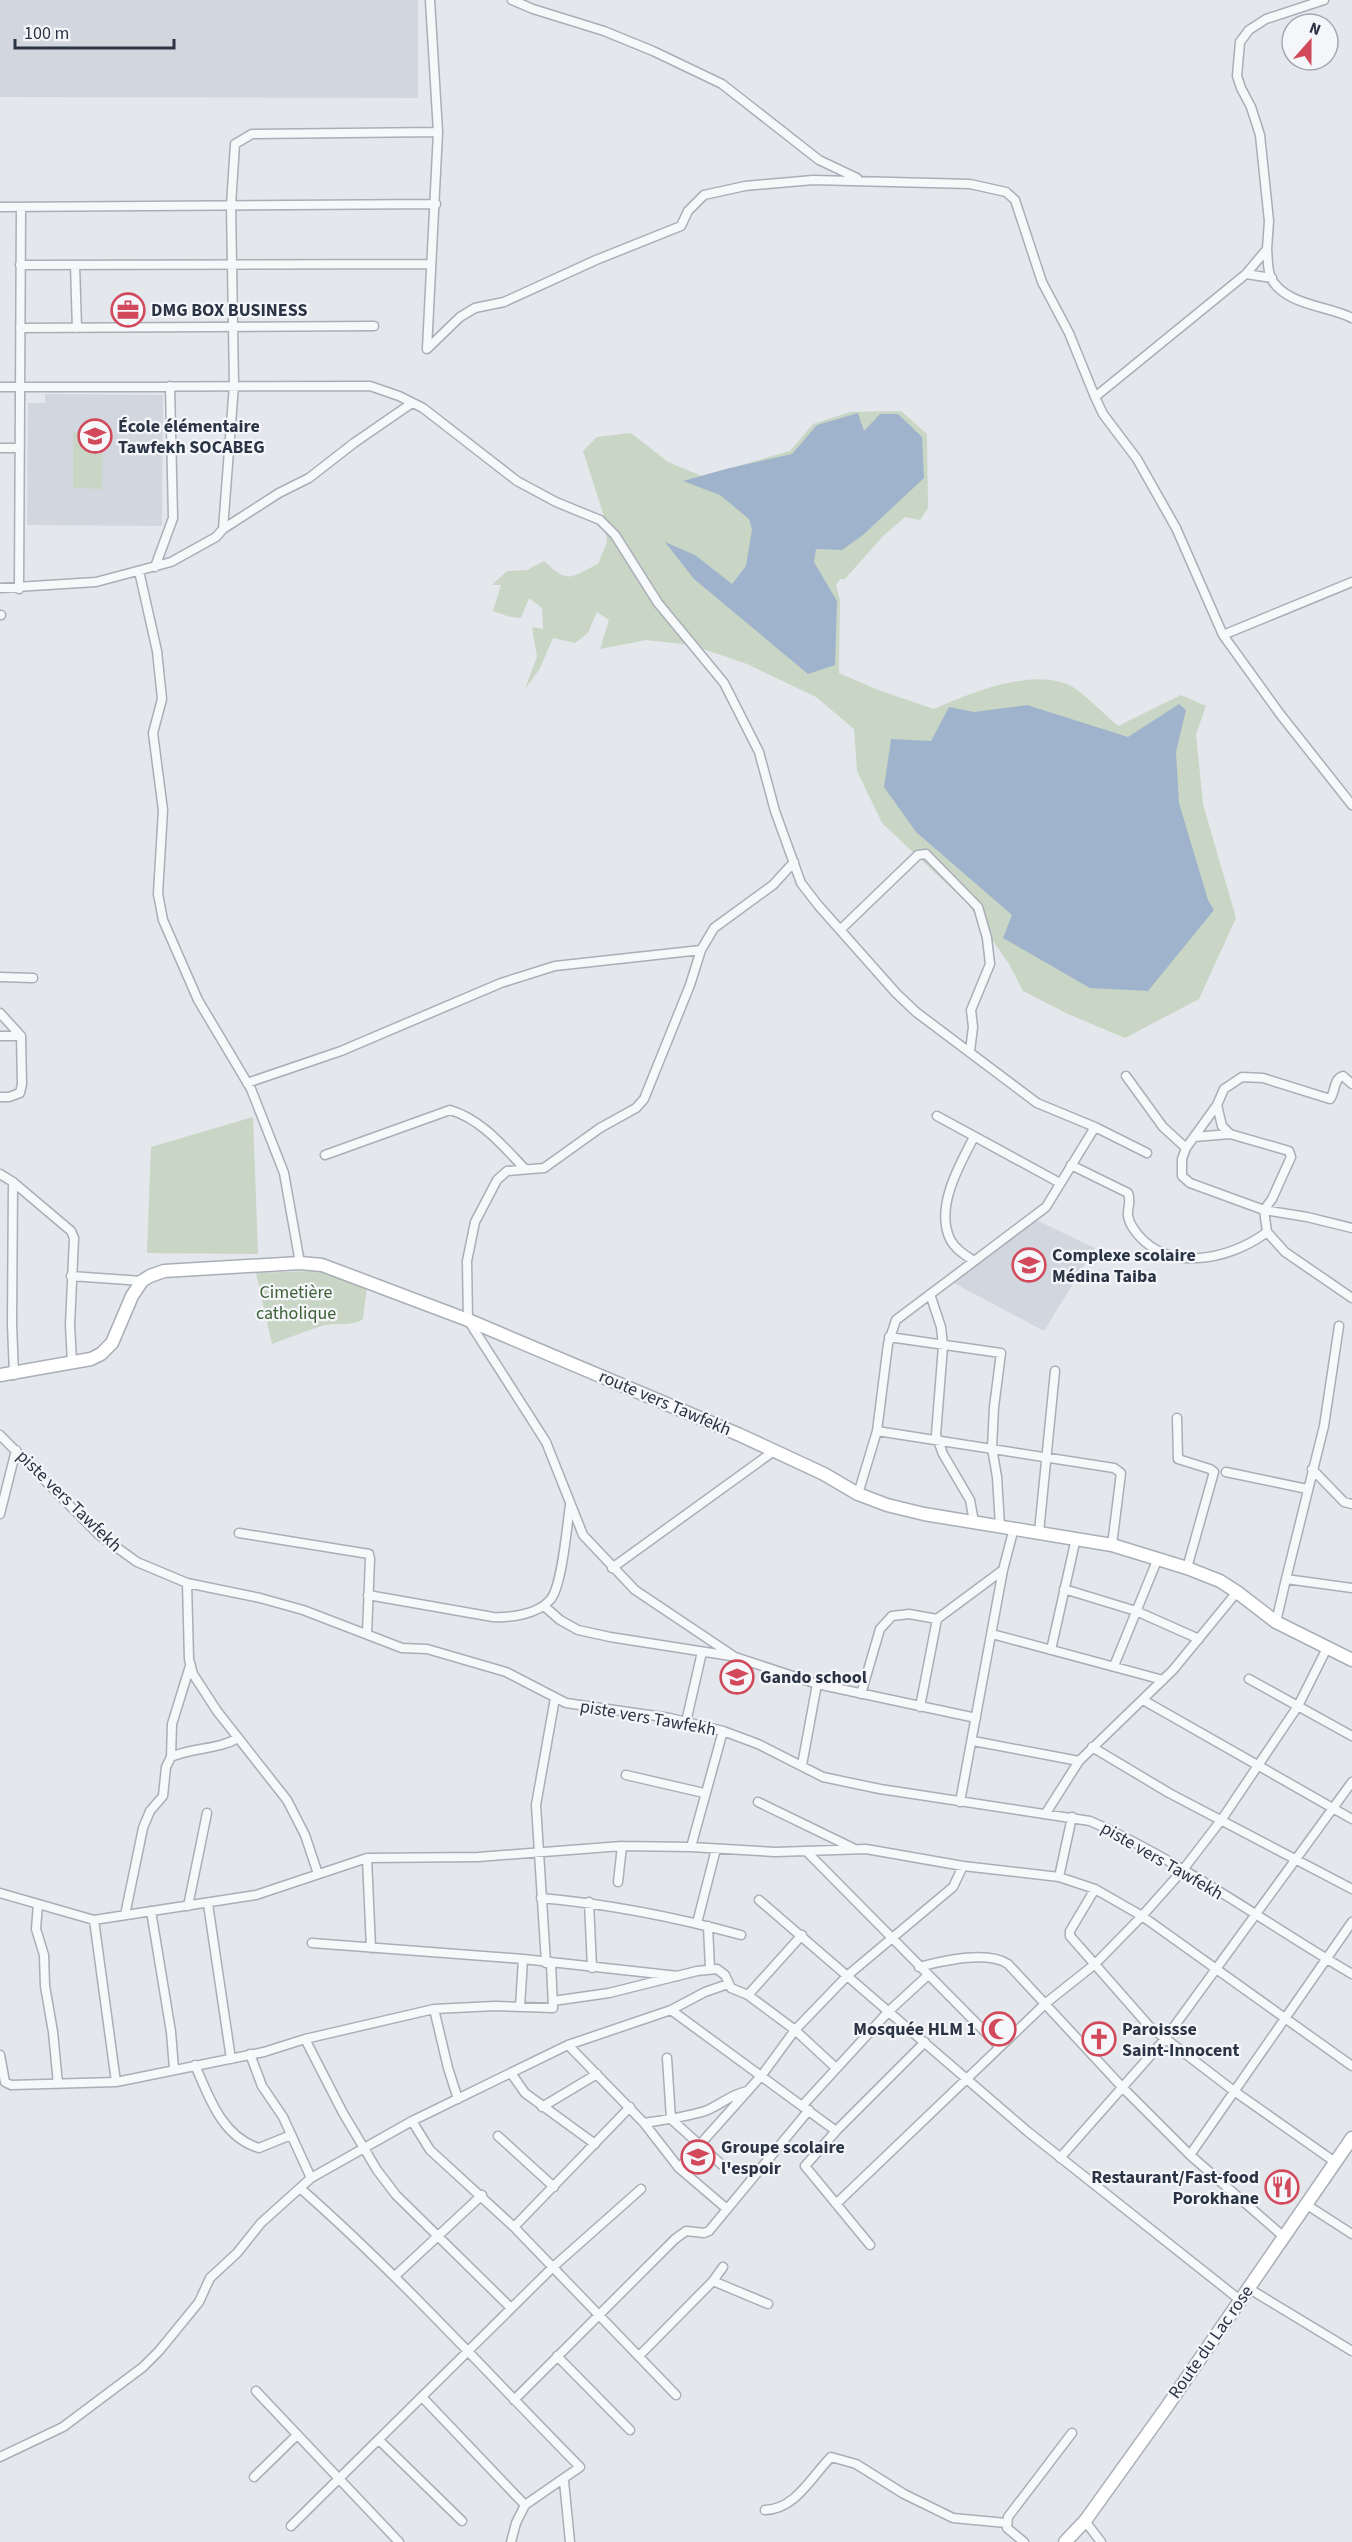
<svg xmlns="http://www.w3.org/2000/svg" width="1352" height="2542" font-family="'Source Sans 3',sans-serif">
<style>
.built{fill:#d2d6de}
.green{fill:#c9d6c5}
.water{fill:#9fb4cc}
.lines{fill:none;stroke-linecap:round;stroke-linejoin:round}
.street-casing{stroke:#a9aeb7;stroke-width:11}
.secondary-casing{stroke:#a9aeb7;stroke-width:15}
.street{stroke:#f7f8fa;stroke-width:8}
.secondary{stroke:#fff;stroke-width:12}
.labels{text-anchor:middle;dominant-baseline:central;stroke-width:4.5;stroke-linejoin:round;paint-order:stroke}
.poi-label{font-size:18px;font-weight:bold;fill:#2b3445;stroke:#f4f6f9;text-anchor:start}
.park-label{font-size:18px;fill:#3f6138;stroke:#f4f6f9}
.street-label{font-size:18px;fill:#2b3445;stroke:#f4f6f9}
</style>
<rect width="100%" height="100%" fill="#e4e7ec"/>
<path class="built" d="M 0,0 L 418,0 L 418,98 L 0,97 Z
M 45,394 L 163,395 L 162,526 L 27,525 L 28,403 L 45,403 Z
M 1034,1219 L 1095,1248 L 1044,1331 L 952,1282 Z"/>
<path class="green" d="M 901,411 L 927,434 L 928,508 L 920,520 L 905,517 L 883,536 L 845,579 L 840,579 L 836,585 L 840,600 L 839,673 L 878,690 L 934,709 C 971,693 1039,664 1076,689 C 1091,700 1104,714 1118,726 L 1181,695 L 1206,706 L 1196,734 L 1203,804 L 1236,918 L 1199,999 L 1125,1038 L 1068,1014 L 1023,991 L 1009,964 L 967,903 L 882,823 L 857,771 L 854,729 L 816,697 L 747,664 L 691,645 L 646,640 L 600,649 L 609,620 L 597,612 L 588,633 L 575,643 L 553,638 L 539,670 L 525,689 L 537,657 L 532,627 L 543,629 L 542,608 L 529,598 L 521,618 L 510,617 L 493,611 L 501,585 L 492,585 L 507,571 L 527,570 L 544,561 C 568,584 570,578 598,564 L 607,542 L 603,513 L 583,451 L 597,437 L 631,433 L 668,462 L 702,476 L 790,451 L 813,424 L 850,412 Z
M 73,432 L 103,432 L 102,489 L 73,488 Z
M 253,1117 L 258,1254 L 147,1253 L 151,1147 Z
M 312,1271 L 328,1272 L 367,1287 L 363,1319 C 352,1327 335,1322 322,1326 C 305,1331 288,1338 272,1344 L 256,1273 Z"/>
<path class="water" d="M 858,413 L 864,431 L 880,414 L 898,414 L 922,437 L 924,478 L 863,535 L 842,550 L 816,549 L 814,562 L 837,601 L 835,665 L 808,674 L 694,579 L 665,542 L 695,555 L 732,584 L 746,566 L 752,529 L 749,519 L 720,495 L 683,481 L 726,469 L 792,454 L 817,425 Z
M 1179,704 L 1186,710 L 1176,752 L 1179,803 L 1208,900 L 1214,910 L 1148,991 L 1090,988 L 1003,938 L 1012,915 L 916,832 L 884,787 L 891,739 L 931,741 L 949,707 L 974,712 L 1027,705 L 1128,737 Z"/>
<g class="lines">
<g class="street-casing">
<path id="street" d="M 430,0 L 438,132 L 427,349 L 460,317 L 475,308 L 504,302 L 596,260 L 681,226 L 688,211 L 704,195 L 745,186 L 813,180 L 970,184 L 1006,192 L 1015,200 L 1042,282 L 1069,333 L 1095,397 L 1103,414 L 1137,459 L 1176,528 L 1223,635 L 1280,714 L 1352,805
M 512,0 L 533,9 L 604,31 L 653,51 L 722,84 L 819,160 L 857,178
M 0,207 L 436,204
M 1267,249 C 1268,258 1267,269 1271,278 C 1284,305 1329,306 1352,318
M 20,265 L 431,264
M 75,265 L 77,328
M 1246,274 L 1272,278
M 20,328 L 374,326
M 0,387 L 370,386 L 399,396 L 423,408 L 517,481 L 556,502 L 600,520 L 615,535 L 658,603 L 724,683 L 759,752 L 775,811 L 801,883 L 818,905 L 896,993 L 916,1012 L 1037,1103 L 1095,1127 L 1147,1153
M 1095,397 L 1246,274 L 1267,249 L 1269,221 L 1260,135 L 1251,107 L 1241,88 L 1237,76 L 1240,42 L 1249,30 L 1266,19 L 1324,0
M 0,448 L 20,448
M 223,529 L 234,385 L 231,205 L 235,144 L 252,134 L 438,132
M 155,567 L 173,518 L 170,386
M 139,571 L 157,651 L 162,699 L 153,733 L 163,810 L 158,894 L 163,920 L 198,1000 L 251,1089 L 284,1173 L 300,1263
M 0,588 L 96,582 L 171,562 L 216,537 L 223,529 L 279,493 L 309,478 L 354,443 L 412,403
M 19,589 L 21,207
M 0,615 L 1,615
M 1223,635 L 1352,582
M 841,929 L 918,855 L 926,854 L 978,907 L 987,938 L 990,964 L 971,1010 L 973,1027 L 970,1051
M 701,950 L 690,985 L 644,1099 L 636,1108 L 600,1128 L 544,1168 L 507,1171 L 497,1180 L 475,1222 L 467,1261 L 468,1320 L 546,1442 L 583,1535 L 635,1590 L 735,1657 L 817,1684 L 976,1718
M 0,977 L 33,978
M 0,1013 L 21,1036 L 22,1084 L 20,1093 L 9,1097 L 0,1097
M 0,1036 L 21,1036
M 1126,1076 L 1163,1127 L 1186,1148
M 247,1083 L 341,1051 L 501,983 L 555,966 L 701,950 L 714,928 L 773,885 L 794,862
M 1352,1084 L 1343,1076 C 1333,1079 1336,1091 1330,1099 L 1263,1078 L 1242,1077 L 1224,1089 L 1217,1105 L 1186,1148 L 1182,1159 L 1182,1176 L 1190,1183 L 1264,1210 L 1267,1232 L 1285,1252 L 1352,1298
M 1217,1105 L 1222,1126 L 1230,1134 L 1289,1151 L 1291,1157 L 1272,1199 L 1264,1210 L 1307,1217 L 1352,1228
M 937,1116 L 1060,1183
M 974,1137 C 959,1166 935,1207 950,1239 C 955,1249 965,1255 974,1261
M 1194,1137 L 1230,1134
M 325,1155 L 450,1110 C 481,1119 503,1146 525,1169
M 1071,1165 L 1128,1193 C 1133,1206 1122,1211 1133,1228 C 1163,1274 1229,1261 1267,1232
M 0,1174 L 13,1182 L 71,1231 L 74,1238 L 70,1325 L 72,1362
M 13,1182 L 12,1324 L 14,1375
M 71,1276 L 142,1281
M 930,1294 L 941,1327 L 943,1346 L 936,1435 L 943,1454 L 970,1500 L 974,1522
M 889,1337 L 1001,1353 L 994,1407 L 992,1448 L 997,1477 L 1000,1526
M 1177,1418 L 1178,1459 L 1210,1469 L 1214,1472 L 1187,1568
M 877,1431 L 1114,1468 L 1121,1473 L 1112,1545
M 0,1435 L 98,1534 L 137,1562 L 187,1583 L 260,1598 L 303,1610 L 402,1648 L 427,1649 L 506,1672 L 566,1703 L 670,1718 L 723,1731 L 758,1744 L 823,1777 L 880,1789 L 1090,1821 C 1179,1860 1267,1924 1352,1974
M 1312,1469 L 1344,1502 L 1352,1504
M 1226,1472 L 1307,1489
M 858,1494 L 877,1431 L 888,1344 L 896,1320 L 1046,1207 L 1095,1127
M 0,1514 L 16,1450
M 1039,1532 L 1055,1371
M 239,1533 L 369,1554 L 370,1559 L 367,1634
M 612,1568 L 774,1451
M 1286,1579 L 1324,1426 L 1339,1326
M 187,1583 L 189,1659 L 193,1674 L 217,1711 L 287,1800 L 305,1835 L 318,1874
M 1064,1589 L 1136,1611 L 1199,1639
M 368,1595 L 493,1617 C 511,1618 538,1614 550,1600 C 562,1588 567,1525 570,1505
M 544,1606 L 560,1620 L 578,1630 L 610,1637 L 731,1656
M 1276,1622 L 1286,1579 L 1352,1588
M 992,1634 L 1163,1680
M 1051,1650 L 1076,1538
M 1114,1666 L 1158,1558
M 1249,1679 L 1352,1736
M 861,1694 L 880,1629 L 892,1616 L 909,1614 L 937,1619
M 1143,1700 L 1352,1819
M 920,1707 L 937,1619 L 1003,1570
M 686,1722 L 702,1652
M 973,1741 L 1079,1761
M 1092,1747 L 1169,1793 L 1352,1889
M 171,1757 C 193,1747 218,1750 238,1738
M 802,1765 L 817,1684
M 626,1775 L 704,1793
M 758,1802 L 853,1848
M 960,1802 L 1003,1570 L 1014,1528
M 1046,1813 L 1079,1761 L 1173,1670 L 1237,1592
M 691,1847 L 723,1731
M 807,1852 L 1000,2047
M 367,1858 L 371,1948
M 1059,1877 L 1072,1817
M 618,1882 L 622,1846
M 1095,1889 L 1070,1931 L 1070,1936 L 1149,2026 L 1234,2091 L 1335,2162
M 0,1893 L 94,1920 L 256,1895 L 367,1858 L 478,1857 L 622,1846 L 691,1847 L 775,1852 L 866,1849 L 963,1866 L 1059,1877 L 1095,1889 L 1142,1916 L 1352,2066
M 541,1898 C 608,1904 675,1917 741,1935
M 759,1900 L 1027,2131 L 1240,2300
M 589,1902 L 592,1968
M 38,1904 L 36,1929 L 44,1955 L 45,1986 L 53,2032 L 58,2084
M 208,1904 L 231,2059
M 188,1906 L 207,1813
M 151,1911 L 171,2032 L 174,2069
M 125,1915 L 143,1828 L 150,1811 L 163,1796 L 166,1767 L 171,1757 L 172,1724 L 190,1666
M 94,1920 L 116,2082
M 697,1923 L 716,1849
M 708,1926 L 710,1969
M 312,1943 L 523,1959 L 678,1976
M 546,1963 L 536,1805 L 555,1698
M 919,1967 C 942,1961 987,1950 1008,1964 L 1123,2088 L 1190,2155 L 1284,2237
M 748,1995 L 802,1935
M 553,2001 L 609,1993 L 697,1971 L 717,1969 L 725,1975 L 731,1988 L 748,1995 L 795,2030 L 836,2068
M 520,2007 L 523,1959
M 434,2009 L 448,2068 L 458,2099
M 671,2010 L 836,2131
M 305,2039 L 343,2113 L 377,2170 L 396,2195 L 511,2308
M 568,2045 L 644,2123 L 679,2168 L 727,2209
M 250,2054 L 262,2086 L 283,2117 L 311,2178
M 0,2055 L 5,2082 L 11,2085 L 116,2082 L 264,2052 L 305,2039 L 434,2009 L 495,2006 L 553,2008 L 551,1963
M 667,2058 L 671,2119 L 722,2165
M 195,2065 C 209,2097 222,2137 259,2148 L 291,2135
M 511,2073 L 525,2093 L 595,2144
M 803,2105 L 889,2011 L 927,1976
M 542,2107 L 597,2074
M 412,2121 L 430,2150 L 514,2227 L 676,2395
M 644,2123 C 664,2120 686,2117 705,2111 C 721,2105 729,2095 747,2091
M 498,2136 L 554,2187
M 1190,2155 L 1352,1922
M 1060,2158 L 1165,2039 L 1352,1782
M 679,2168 L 762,2075 L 795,2030 L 848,1975 L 953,1887 L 963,1866
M 300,2188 C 399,2275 488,2374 580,2467 L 525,2505
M 836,2204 L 1046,2003 L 1095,1964 L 1142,1916 L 1182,1871 L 1222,1819 L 1298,1706 L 1327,1648
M 1307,2205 L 1352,2234
M 514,2227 L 630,2107
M 870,2245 L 805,2166 L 836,2131 L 925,2042
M 395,2276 L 482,2195
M 713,2281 L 768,2304
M 1248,2288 L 1352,2351
M 557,2356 L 630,2430
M 639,2356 L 713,2281 L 723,2267
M 256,2391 L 399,2542
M 422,2397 L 525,2505 L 516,2523 L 511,2542
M 514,2400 L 675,2239 L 686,2231 L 704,2233 L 709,2231 L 809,2110
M 379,2440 L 462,2521
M 0,2457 L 63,2427 L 143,2367 L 159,2351 L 199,2302 L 210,2278 L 237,2253 L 261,2223 L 311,2178 L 412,2121 L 568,2045 L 671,2010 L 705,1992 L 728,1984
M 254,2477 L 297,2435
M 564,2481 L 570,2542
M 765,2510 C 796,2509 811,2477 831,2457 L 856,2464 L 904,2494 L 953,2518 L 1006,2523
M 1085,2521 L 1101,2542
M 291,2526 L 553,2267 L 641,2189
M 1024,2542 L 1007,2528 L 1008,2517 L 1072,2433"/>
</g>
<g class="secondary-casing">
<path id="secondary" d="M 0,1375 L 91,1359 L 101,1354 L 112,1343 L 132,1296 L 142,1281 L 150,1276 L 164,1271 L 300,1263 L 322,1265 L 468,1320 L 740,1435 L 824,1474 L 858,1494 L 887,1505 L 924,1514 L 1112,1545 L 1187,1568 L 1220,1581 L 1237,1592 L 1276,1622 L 1352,1660
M 1065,2542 L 1085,2521 L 1166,2408 L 1352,2138"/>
</g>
<use href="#street" class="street"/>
<use href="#secondary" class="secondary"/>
</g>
<defs>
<g id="office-ring" transform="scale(1.725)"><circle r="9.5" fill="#f4f6f9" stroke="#d1495b" stroke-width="1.5"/><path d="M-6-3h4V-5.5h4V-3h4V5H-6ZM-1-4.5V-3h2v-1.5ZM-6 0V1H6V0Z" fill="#d1495b"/></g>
<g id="school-ring" transform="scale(1.725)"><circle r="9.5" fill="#f4f6f9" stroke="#d1495b" stroke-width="1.5"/><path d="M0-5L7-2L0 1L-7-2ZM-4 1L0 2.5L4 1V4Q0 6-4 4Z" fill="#d1495b"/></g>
<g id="mosque-ring" transform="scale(1.725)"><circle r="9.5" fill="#f4f6f9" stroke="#d1495b" stroke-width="1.5"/><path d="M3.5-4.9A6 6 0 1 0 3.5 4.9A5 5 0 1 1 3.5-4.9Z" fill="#d1495b"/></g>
<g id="church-ring" transform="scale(1.725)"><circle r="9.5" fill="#f4f6f9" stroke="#d1495b" stroke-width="1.5"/><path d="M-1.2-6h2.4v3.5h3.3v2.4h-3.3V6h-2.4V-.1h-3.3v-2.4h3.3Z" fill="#d1495b"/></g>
<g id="restaurant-ring" transform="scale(1.725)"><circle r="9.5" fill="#f4f6f9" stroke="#d1495b" stroke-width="1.5"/><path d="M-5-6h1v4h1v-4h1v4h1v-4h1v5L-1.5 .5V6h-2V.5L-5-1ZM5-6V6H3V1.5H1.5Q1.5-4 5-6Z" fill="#d1495b"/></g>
</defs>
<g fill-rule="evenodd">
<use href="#office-ring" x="128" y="310"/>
<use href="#school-ring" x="95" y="436"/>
<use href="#school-ring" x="1029" y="1265"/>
<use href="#school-ring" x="737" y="1677"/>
<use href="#mosque-ring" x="999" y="2029"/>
<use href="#church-ring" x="1099" y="2039"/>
<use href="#school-ring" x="698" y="2157"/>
<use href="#restaurant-ring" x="1282" y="2187"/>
</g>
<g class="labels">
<g class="poi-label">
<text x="151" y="310">DMG BOX BUSINESS</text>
<text x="118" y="426">École élémentaire<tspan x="118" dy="21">Tawfekh SOCABEG</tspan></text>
<text x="1052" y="1255">Complexe scolaire<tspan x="1052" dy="21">Médina Taiba</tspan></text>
<text x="760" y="1677">Gando school</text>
<text x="976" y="2029" text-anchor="end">Mosquée HLM 1</text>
<text x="1122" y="2029">Paroissse<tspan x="1122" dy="21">Saint-Innocent</tspan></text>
<text x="721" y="2147">Groupe scolaire<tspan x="721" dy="21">l'espoir</tspan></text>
<text x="1259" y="2177" text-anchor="end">Restaurant/Fast-food<tspan x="1259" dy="21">Porokhane</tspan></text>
</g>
<g class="park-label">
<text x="296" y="1292">Cimetière<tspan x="296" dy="21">catholique</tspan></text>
</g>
<g class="street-label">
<text transform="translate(665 1403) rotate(23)">route vers Tawfekh</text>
<text transform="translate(69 1501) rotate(44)">piste vers Tawfekh</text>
<text transform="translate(648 1718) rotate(10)">piste vers Tawfekh</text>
<text transform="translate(1162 1861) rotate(30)">piste vers Tawfekh</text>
<text transform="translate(1211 2342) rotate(-55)">Route du Lac rose</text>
</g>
</g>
<g transform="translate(1310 42) rotate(21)"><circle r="28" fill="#f4f6f9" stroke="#a4a8b1" stroke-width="1.5"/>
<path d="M0-4.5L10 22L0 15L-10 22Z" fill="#d1495b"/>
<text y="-9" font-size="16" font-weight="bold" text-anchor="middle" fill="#2b3445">N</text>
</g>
<path d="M15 39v9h159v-9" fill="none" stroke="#2b3445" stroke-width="3"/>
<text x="24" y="39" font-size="18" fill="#2b3445" stroke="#f4f6f9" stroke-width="4.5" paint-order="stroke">100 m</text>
</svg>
